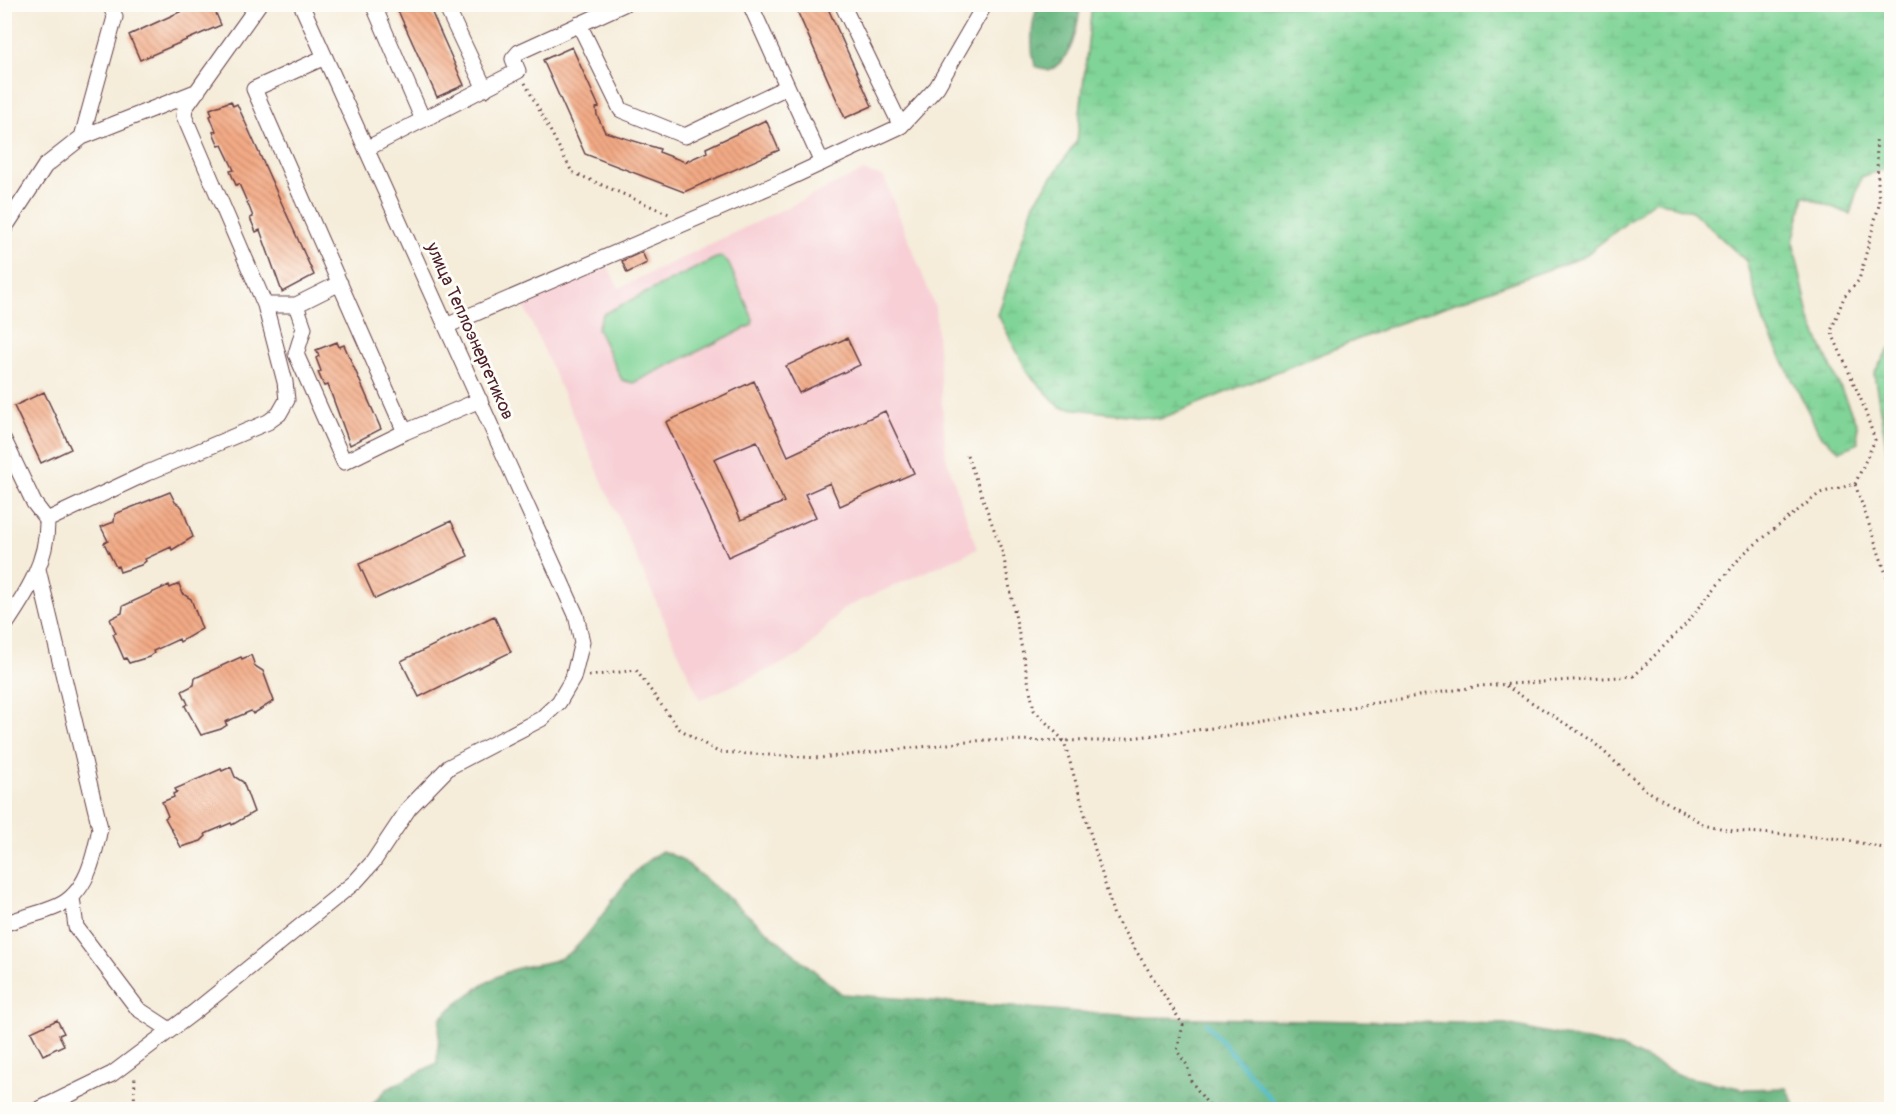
<svg xmlns="http://www.w3.org/2000/svg" width="1896" height="1114" font-family="Pangolin,sans-serif">
<style>
.built{fill:#f7cfd5}
.forest{fill:url(#forest-crowns);stroke:#596a56;stroke-width:1.5}
.wetland{fill:url(#wetland-marsh);stroke:#657a61;stroke-width:1.5}
.garden{fill:#80d497;stroke:#657a61;stroke-width:1.5}
.lines{fill:none;stroke-linecap:round;stroke-linejoin:round}
.stream{stroke:#48b7c1;stroke-width:4.5}
.building{fill:url(#building-back-hatch);fill-rule:evenodd}
.minor-casing{stroke:#643e45;stroke-width:17}
.path{stroke:#643e45;stroke-width:3;stroke-dasharray:1.5 4.5;stroke-linecap:butt}
.minor{stroke:#fff;stroke-width:15}
.labels{text-anchor:middle;dominant-baseline:central;stroke-width:6;stroke-linejoin:round;paint-order:stroke}
.street-label{font-size:18px;fill:#4a1f2b;stroke:#fdfcf7}
</style>
<defs>
<pattern id="forest-crowns" width="20" height="18" patternUnits="userSpaceOnUse" patternTransform="scale(1.5)"><rect width="20" height="18" fill="#68b680"/><path d="M2 6a3 3 0 1 1 6 0M12 15a3 3 0 1 1 6 0" fill="none" stroke="#589369"/></pattern>
<pattern id="wetland-marsh" width="20" height="14" patternUnits="userSpaceOnUse" patternTransform="scale(1.5)"><rect width="20" height="14" fill="#80d497"/><path d="M1 5h8M5 5V1M11 12h8M15 12V8" fill="none" stroke="#70b682"/></pattern>
<pattern id="building-back-hatch" width="6" height="6" patternUnits="userSpaceOnUse" patternTransform="scale(1.5)"><rect width="6" height="6" fill="#f3aa85"/><path d="M-1 5l2 2M0 0l6 6M5-1l2 2" fill="none" stroke="#c78a6d"/></pattern>
</defs>
<rect width="100%" height="100%" fill="#fdfcf7"/>
<filter id="ink" filterUnits="userSpaceOnUse"><feTurbulence type="fractalNoise" baseFrequency=".0167" numOctaves="2"/><feDisplacementMap in="SourceGraphic" scale="12" xChannelSelector="R" yChannelSelector="G"/><feConvolveMatrix kernelMatrix="1 2 1 2 8 2 1 2 1" color-interpolation-filters="sRGB"/></filter>
<filter id="wash" filterUnits="userSpaceOnUse"><feTurbulence type="fractalNoise" baseFrequency=".008" numOctaves="4" result="noise"/><feDisplacementMap in="SourceGraphic" scale="24" xChannelSelector="R" yChannelSelector="G"/><feGaussianBlur stdDeviation="1.35" result="paint"/><feColorMatrix in="noise" values="0 0 0 0 0 0 0 0 0 0 0 0 0 0 0 0 0 1.4 0 .05"/><feComposite in="paint" operator="in"/></filter>
<g filter="url(#wash)">
<rect width="100%" height="100%" fill="#f5ecd9"/>
<path class="built" d="M 863,171 L 884,177 L 935,307 L 946,457 L 977,549 L 844,608 L 801,655 L 700,700 L 524,306 L 608,267 L 619,288 Z"/>
<path class="forest" d="M 1038,5 L 1081,5 C 1075,32 1075,56 1049,71 L 1035,66 C 1030,46 1031,24 1038,5 Z
M 662,851 L 681,859 L 842,994 L 1145,1017 L 1506,1024 L 1625,1049 L 1682,1076 L 1744,1089 L 1786,1088 L 1797,1109 L 1733,1110 L 1728,1105 L 1707,1105 L 1704,1110 L 367,1109 L 387,1089 L 437,1063 L 440,1019 C 458,1001 488,979 512,970 C 534,962 555,966 573,950 C 606,920 620,875 662,851 Z"/>
<path class="wetland" d="M 1092,5 L 1891,5 L 1891,172 L 1888,168 L 1861,177 L 1850,214 L 1804,196 L 1793,242 L 1810,320 L 1857,425 L 1858,443 L 1840,451 L 1820,435 L 1764,323 L 1746,261 L 1692,211 L 1655,200 L 1583,257 L 1391,326 L 1160,419 L 1060,407 L 1028,373 L 998,315 L 1034,203 L 1077,141 Z
M 1890,348 L 1892,348 L 1891,476 L 1874,373 Z"/>
<path class="garden" d="M 722,257 L 728,262 L 753,319 L 752,325 L 633,383 L 622,380 L 597,328 L 603,314 L 716,258 Z"/>
<g class="lines">
<path class="stream" d="M 1207,1024 L 1280,1110"/>
</g>
<g id="blocks">
<path class="building" d="M 197,4 L 212,4 L 221,25 L 140,60 L 129,35 Z
M 395,4 L 428,4 L 464,85 L 437,97 Z
M 794,4 L 826,4 L 872,106 L 845,118 Z
M 572,47 L 599,107 L 596,108 L 597,115 L 605,132 L 660,149 L 659,152 L 685,162 L 707,152 L 706,148 L 766,120 L 779,150 L 684,192 L 585,154 L 543,60 Z
M 231,101 L 233,106 L 237,104 L 314,275 L 282,292 L 260,230 L 256,232 L 250,218 L 253,217 L 250,209 L 239,184 L 236,185 L 230,171 L 234,170 L 222,145 L 219,146 L 213,132 L 216,131 L 210,116 L 212,115 L 210,109 Z
M 642,252 L 647,263 L 627,273 L 622,261 Z
M 847,338 L 860,365 L 799,393 L 786,366 Z
M 337,342 L 339,347 L 344,345 L 381,429 L 350,445 L 328,385 L 324,386 L 318,372 L 321,371 L 316,358 L 319,356 L 316,350 Z
M 754,381 L 788,456 L 885,411 L 914,473 L 840,506 L 830,483 L 805,494 L 816,517 L 728,557 L 666,422 ZM 757,441 L 784,502 L 741,520 L 714,459 Z
M 44,392 L 71,449 L 41,463 L 14,406 Z
M 170,492 L 175,502 L 182,507 L 193,537 L 172,550 L 171,547 L 145,559 L 146,561 L 141,565 L 120,572 L 118,566 L 116,567 L 104,543 L 108,541 L 101,527 L 114,522 L 115,514 Z
M 451,521 L 468,556 L 375,599 L 359,564 Z
M 179,584 L 183,594 L 191,599 L 202,629 L 180,642 L 179,639 L 153,651 L 154,653 L 149,657 L 129,663 L 126,658 L 124,659 L 113,634 L 116,633 L 110,619 L 122,613 L 123,606 L 169,585 L 170,588 Z
M 494,616 L 511,652 L 419,697 L 401,661 Z
M 251,655 L 255,666 L 263,671 L 274,701 L 253,714 L 251,711 L 225,722 L 227,725 L 221,729 L 201,735 L 185,706 L 188,704 L 182,691 L 194,685 L 195,678 L 241,657 L 242,659 Z
M 231,767 L 235,777 L 243,782 L 254,812 L 232,825 L 231,823 L 205,834 L 206,836 L 201,841 L 181,847 L 165,818 L 168,816 L 162,802 L 174,797 L 173,794 L 177,792 L 175,789 L 221,769 L 222,771 Z
M 57,1020 L 64,1033 L 59,1035 L 64,1045 L 43,1055 L 31,1032 Z"/>
</g>
</g>
<g filter="url(#ink)">
<use href="#blocks" fill-opacity="0" stroke="#643e45" stroke-width="1.5"/>
<g class="lines">
<g class="minor-casing">
<path id="minor" d="M 373,4 L 423,120
M 445,4 L 485,89
M 750,4 L 822,163
M 842,4 L 901,126
M 579,24 L 621,110 L 685,136 L 787,87
M 325,57 L 254,89 L 405,432 L 480,400
M 82,137 L 115,17 L 110,4
M 366,149 L 518,71 L 513,59 L 519,52 L 624,4
M 4,229 L 45,166 L 82,137 L 198,91
M 265,305 L 296,305 L 340,283
M 296,305 L 304,328 L 296,354 L 344,462 L 405,432
M 446,326 L 785,180 L 901,126 L 937,87 L 985,4
M 4,440 L 34,503 L 47,520
M 47,520 L 147,473 L 268,422 L 279,414 L 287,400 L 285,382 L 265,305 L 184,116 L 185,108 L 259,4
M 4,627 C 27,593 48,561 47,520
M 72,898 L 76,927 L 138,1009 L 170,1030
M 4,924 C 21,917 41,914 58,906 C 87,893 94,857 100,828 L 38,569
M 38,1110 L 112,1074 L 193,1013 L 355,882 L 373,862 L 409,808 L 449,767 L 541,719 L 559,702 L 573,678 L 582,642 L 576,615 L 301,4"/>
</g>
<path class="path" d="M 525,83 L 572,172 L 669,214
M 967,455 L 1003,554 L 1034,710 L 1064,741 L 1114,916 L 1183,1025 L 1177,1051 L 1187,1065 L 1191,1081 L 1212,1110
M 1855,484 L 1875,440 L 1862,402 L 1831,331 L 1844,297 L 1859,280 L 1879,205 L 1876,138
M 589,676 L 636,670 L 678,728 L 718,752 L 820,758 L 985,740 L 1105,741 L 1246,724 L 1480,686 L 1634,676 L 1685,625 L 1743,554 L 1820,493 L 1855,484 L 1892,591
M 1506,686 L 1591,740 L 1646,790 L 1703,824 L 1733,831 L 1843,839 L 1892,850
M 134,1110 L 135,1074"/>
<use href="#minor" class="minor"/>
</g>
</g>
<g class="labels">
<g class="street-label">
<text transform="translate(470 331) rotate(66)">улица Теплоэнергетиков</text>
</g>
</g>
<rect width="1896" height="1114" fill="none" stroke="#fdfcf7" stroke-width="24"/>
</svg>
